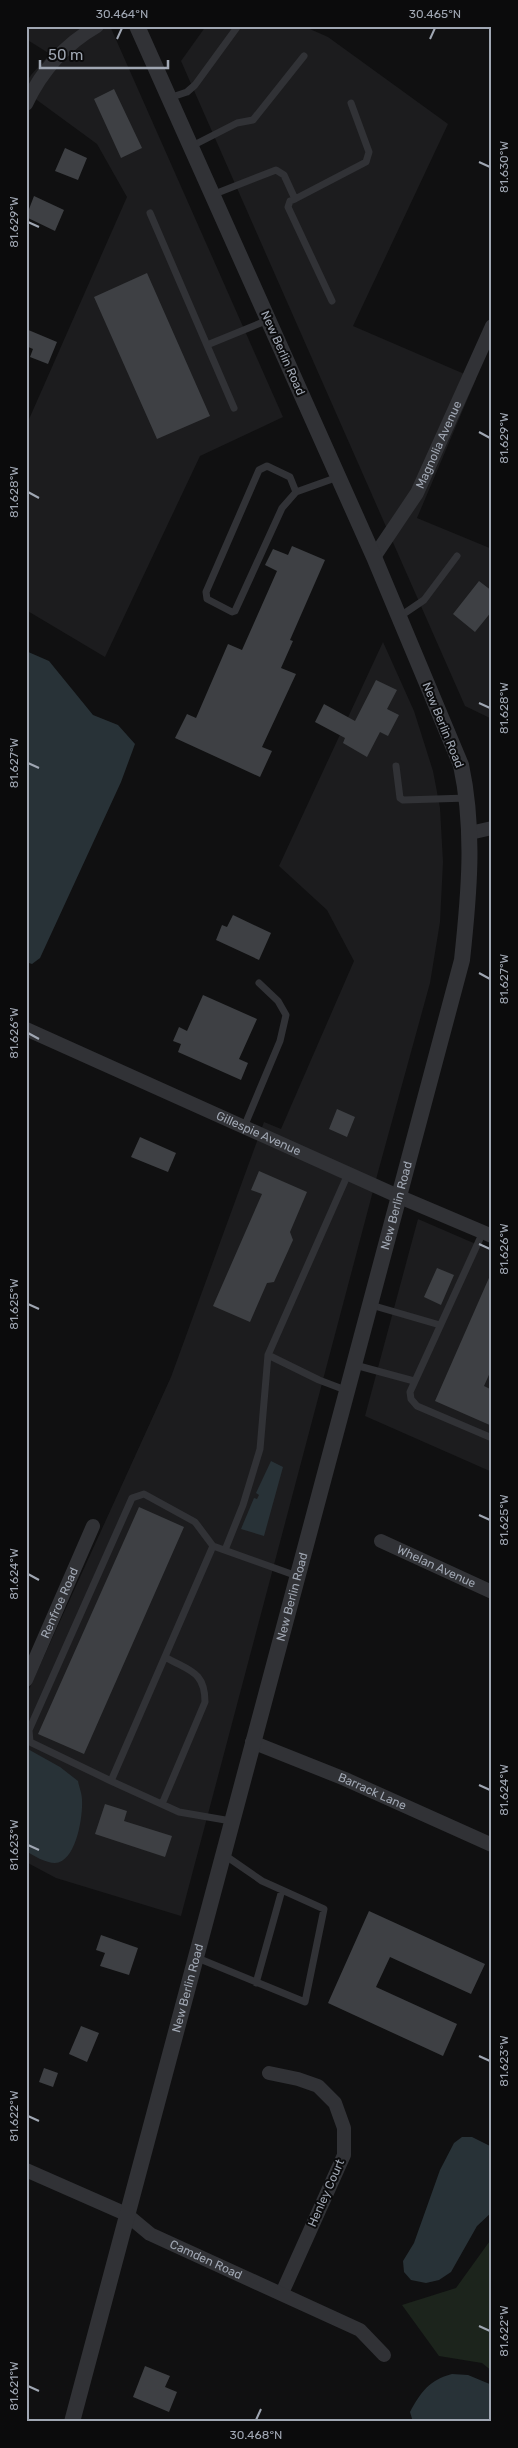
<svg xmlns="http://www.w3.org/2000/svg" width="518" height="2448" font-family="Rubik,sans-serif">
<style>
.built{fill:#1c1c1e}
.green{fill:#1c241c}
.water{fill:#283237}
.building{fill:#3e4044}
.lines{fill:none;stroke-linecap:round;stroke-linejoin:round}
.service{stroke:#313236;stroke-width:7}
.minor{stroke:#313236;stroke-width:14}
.tertiary{stroke:#313236;stroke-width:16}
.ticks{fill:none;stroke:#a0a7b3;stroke-width:2}
.labels{text-anchor:middle;dominant-baseline:central;stroke-width:4;stroke-linejoin:round;paint-order:stroke}
.street-label{font-size:12px;fill:#a0a7b3;stroke:#0b0b0c}
.neatline{fill:none;stroke:#a0a7b3;stroke-width:2}
.ticks-label{font-size:12px;text-anchor:middle;fill:#a0a7b3}
</style>
<rect width="100%" height="100%" fill="#101011"/>
<path class="built" d="M 26,26 L 110,26 L 283,417 L 200,456 L 105,657 L 26,610 L 26,426 L 127,197 L 97,144 L 26,92 L 26,83 L 31,75 L 50,54 L 26,39 Z
M 206,26 L 303,26 L 328,37 L 448,124 L 353,326 L 476,379 L 417,518 L 492,549 L 492,719 L 465,706 L 181,61 Z
M 383,642 L 414,711 L 433,771 L 440,808 L 443,862 L 440,922 L 430,983 L 378,1172 L 181,1916 L 56,1878 L 26,1862 L 26,1696 L 171,1377 L 264,1122 L 281,1129 L 354,961 L 327,910 L 279,866 Z
M 418,1219 L 492,1251 L 492,1472 L 365,1416 Z"/>
<path class="green" d="M 492,2238 L 492,2371 L 482,2363 L 439,2356 L 402,2305 L 456,2288 Z"/>
<path class="water" d="M 26,651 L 49,661 L 93,715 L 118,725 L 135,744 L 121,782 L 40,958 L 32,964 L 26,962 Z
M 271,1461 L 283,1467 L 264,1536 L 241,1529 L 254,1498 L 257,1499 L 259,1495 L 256,1493 Z
M 26,1748 L 60,1767 L 78,1781 C 79,1787 82,1793 82,1800 C 83,1817 76,1862 55,1863 C 46,1863 34,1856 26,1851 Z
M 462,2137 L 472,2137 L 492,2147 L 492,2212 L 477,2226 L 451,2272 L 439,2280 L 426,2283 L 411,2280 L 404,2272 L 403,2261 L 414,2243 L 440,2170 L 454,2143 Z
M 452,2374 L 468,2375 L 492,2385 L 492,2422 L 413,2422 L 410,2412 C 421,2392 429,2380 452,2374 Z"/>
<path class="building" d="M 114,89 L 142,148 L 121,158 L 94,99 Z
M 65,148 L 87,158 L 78,180 L 55,171 Z
M 34,196 L 64,210 L 55,231 L 26,217 Z
M 147,273 L 210,416 L 157,439 L 94,297 Z
M 26,329 L 57,342 L 48,364 L 30,357 L 33,349 L 26,346 Z
M 292,546 L 325,560 L 290,640 L 293,641 L 281,668 L 296,674 L 262,747 L 272,751 L 260,777 L 175,738 L 187,714 L 196,718 L 228,644 L 242,650 L 277,571 L 265,565 L 273,549 L 288,555 Z
M 479,581 L 492,591 L 492,611 L 475,632 L 453,614 Z
M 376,680 L 397,690 L 387,709 L 399,715 L 388,736 L 380,732 L 367,757 L 343,743 L 345,738 L 315,722 L 324,704 L 355,721 Z
M 233,915 L 271,933 L 259,960 L 216,940 L 222,925 L 227,927 Z
M 203,995 L 257,1019 L 239,1059 L 248,1063 L 241,1080 L 178,1052 L 181,1044 L 173,1041 L 179,1027 L 187,1031 Z
M 337,1109 L 355,1117 L 347,1137 L 329,1129 Z
M 140,1137 L 176,1153 L 168,1172 L 131,1157 Z
M 259,1171 L 307,1192 L 290,1232 L 293,1240 L 274,1282 L 267,1283 L 250,1322 L 213,1306 L 262,1194 L 251,1190 Z
M 437,1268 L 454,1275 L 441,1305 L 424,1297 Z
M 492,1271 L 492,1368 L 484,1386 L 492,1390 L 492,1426 L 435,1401 Z
M 139,1507 L 184,1527 L 84,1754 L 38,1734 Z
M 105,1804 L 127,1811 L 124,1821 L 172,1836 L 165,1857 L 95,1834 Z
M 369,1911 L 485,1964 L 471,1994 L 390,1957 L 376,1987 L 457,2024 L 443,2056 L 328,2003 Z
M 101,1935 L 138,1948 L 129,1975 L 100,1966 L 105,1953 L 96,1950 Z
M 81,2026 L 99,2033 L 87,2062 L 69,2054 Z
M 44,2068 L 58,2073 L 53,2087 L 39,2082 Z
M 145,2366 L 170,2376 L 165,2387 L 177,2392 L 169,2412 L 133,2397 Z"/>
<g class="lines">
<path class="service" d="M 169,98 L 187,92 L 195,85 L 238,26
M 192,146 L 237,123 L 253,120 L 304,56
M 212,195 L 276,170 L 284,175 L 295,199 L 366,162 L 369,152 L 351,103
M 295,199 L 290,201 L 288,207 L 332,301
M 150,213 L 234,408
M 207,345 L 268,320
M 296,492 L 290,477 L 267,466 L 259,470 L 206,592 L 207,599 L 232,612 L 235,611 L 282,508 L 296,492 L 338,477
M 399,617 L 424,600 L 457,556
M 396,766 L 400,798 L 403,800 L 468,798
M 244,1127 L 280,1041 L 286,1015 L 278,1001 L 259,983
M 348,1174 L 268,1355 L 319,1380 L 348,1391
M 483,1232 L 410,1392 L 411,1399 L 417,1406 L 492,1438
M 371,1305 L 440,1325
M 355,1365 L 414,1381
M 225,1550 L 243,1505 L 260,1449 L 268,1355
M 111,1781 L 30,1742 L 29,1730 L 132,1498 L 144,1494 L 195,1522 L 213,1546
M 162,1804 L 205,1702 C 205,1671 189,1671 165,1657
M 231,1821 L 179,1812 L 111,1781 L 213,1546 L 297,1576
M 223,1854 L 262,1881 L 282,1890
M 195,1957 L 305,2002 L 324,1909 L 282,1890 L 256,1983"/>
<g class="minor">
<path d="M 26,104 C 42,70 64,45 97,26"/>
<path id="s1" d="M 374,557 L 417,493 L 492,326"/>
<path d="M 470,833 L 492,828"/>
<path id="s2" d="M 26,1029 L 400,1197 L 492,1236"/>
<path id="s3" d="M 381,1541 L 492,1592"/>
<path id="s4" d="M 26,1680 L 93,1526"/>
<path id="s5" d="M 252,1742 L 345,1779 L 492,1845"/>
<path d="M 269,2073 L 298,2079 L 318,2086 L 335,2103 L 344,2128 L 344,2155 L 282,2293"/>
<path id="s6" d="M 26,2170 L 126,2214 L 150,2234 L 360,2330 L 384,2355"/>
</g>
<path class="tertiary" id="s7" d="M 72,2422 L 462,960 C 469,895 475,830 461,765 L 374,557 L 137,26"/>
</g>
<path class="ticks" d="M 117,39 L 122,28M 430,39 L 435,28M 479,162 L 490,167M 28,222 L 39,227M 479,432 L 490,438M 28,492 L 39,498M 479,703 L 490,708M 28,763 L 39,768M 479,973 L 490,979M 28,1033 L 39,1039M 479,1244 L 490,1249M 28,1304 L 39,1309M 479,1515 L 490,1520M 28,1574 L 39,1580M 479,1785 L 490,1790M 28,1845 L 39,1850M 479,2056 L 490,2061M 28,2116 L 39,2121M 479,2326 L 490,2331M 28,2386 L 39,2391M 256,2420 L 261,2409"/>
<g class="labels">
<g class="street-label">
<text transform="translate(283 353) rotate(66)">New Berlin Road</text>
<text stroke="none"><textPath href="#s1" startOffset="130">Magnolia Avenue</textPath></text>
<text transform="translate(443 725) rotate(68)">New Berlin Road</text>
<text stroke="none"><textPath href="#s2" startOffset="255">Gillespie Avenue</textPath></text>
<text stroke="none"><textPath href="#s7" startOffset="1259">New Berlin Road</textPath></text>
<text stroke="none"><textPath href="#s3" startOffset="61">Whelan Avenue</textPath></text>
<text stroke="none"><textPath href="#s7" startOffset="854">New Berlin Road</textPath></text>
<text stroke="none"><textPath href="#s4" startOffset="84">Renfroe Road</textPath></text>
<text stroke="none"><textPath href="#s5" startOffset="130">Barrack Lane</textPath></text>
<text stroke="none"><textPath href="#s7" startOffset="449">New Berlin Road</textPath></text>
<text transform="translate(326 2193) rotate(-66)">Henley Court</text>
<text stroke="none"><textPath href="#s6" startOffset="202">Camden Road</textPath></text>
</g>
</g>
<rect width="518" height="2448" fill="none" stroke="#0b0b0c" stroke-width="55"/>
<path d="M40 60v8h128v-8" fill="none" stroke="#a0a7b3" stroke-width="2.5"/>
<text x="48" y="60" font-size="15" fill="#a0a7b3" stroke="#0b0b0c" stroke-width="4" paint-order="stroke">50 m</text>
<rect x="28" y="28" width="462" height="2392" class="neatline"/>
<g class="ticks-label">
<text x="122" y="18">30.464°N</text>
<text x="435" y="18">30.465°N</text>
<text transform="translate(504 167) rotate(-90)" y="4">81.630°W</text>
<text transform="translate(14 222) rotate(-90)" y="4">81.629°W</text>
<text transform="translate(504 438) rotate(-90)" y="4">81.629°W</text>
<text transform="translate(14 492) rotate(-90)" y="4">81.628°W</text>
<text transform="translate(504 708) rotate(-90)" y="4">81.628°W</text>
<text transform="translate(14 763) rotate(-90)" y="4">81.627°W</text>
<text transform="translate(504 979) rotate(-90)" y="4">81.627°W</text>
<text transform="translate(14 1033) rotate(-90)" y="4">81.626°W</text>
<text transform="translate(504 1249) rotate(-90)" y="4">81.626°W</text>
<text transform="translate(14 1304) rotate(-90)" y="4">81.625°W</text>
<text transform="translate(504 1520) rotate(-90)" y="4">81.625°W</text>
<text transform="translate(14 1574) rotate(-90)" y="4">81.624°W</text>
<text transform="translate(504 1790) rotate(-90)" y="4">81.624°W</text>
<text transform="translate(14 1845) rotate(-90)" y="4">81.623°W</text>
<text transform="translate(504 2061) rotate(-90)" y="4">81.623°W</text>
<text transform="translate(14 2116) rotate(-90)" y="4">81.622°W</text>
<text transform="translate(504 2331) rotate(-90)" y="4">81.622°W</text>
<text transform="translate(14 2386) rotate(-90)" y="4">81.621°W</text>
<text x="256" y="2439">30.468°N</text>
</g>
</svg>
